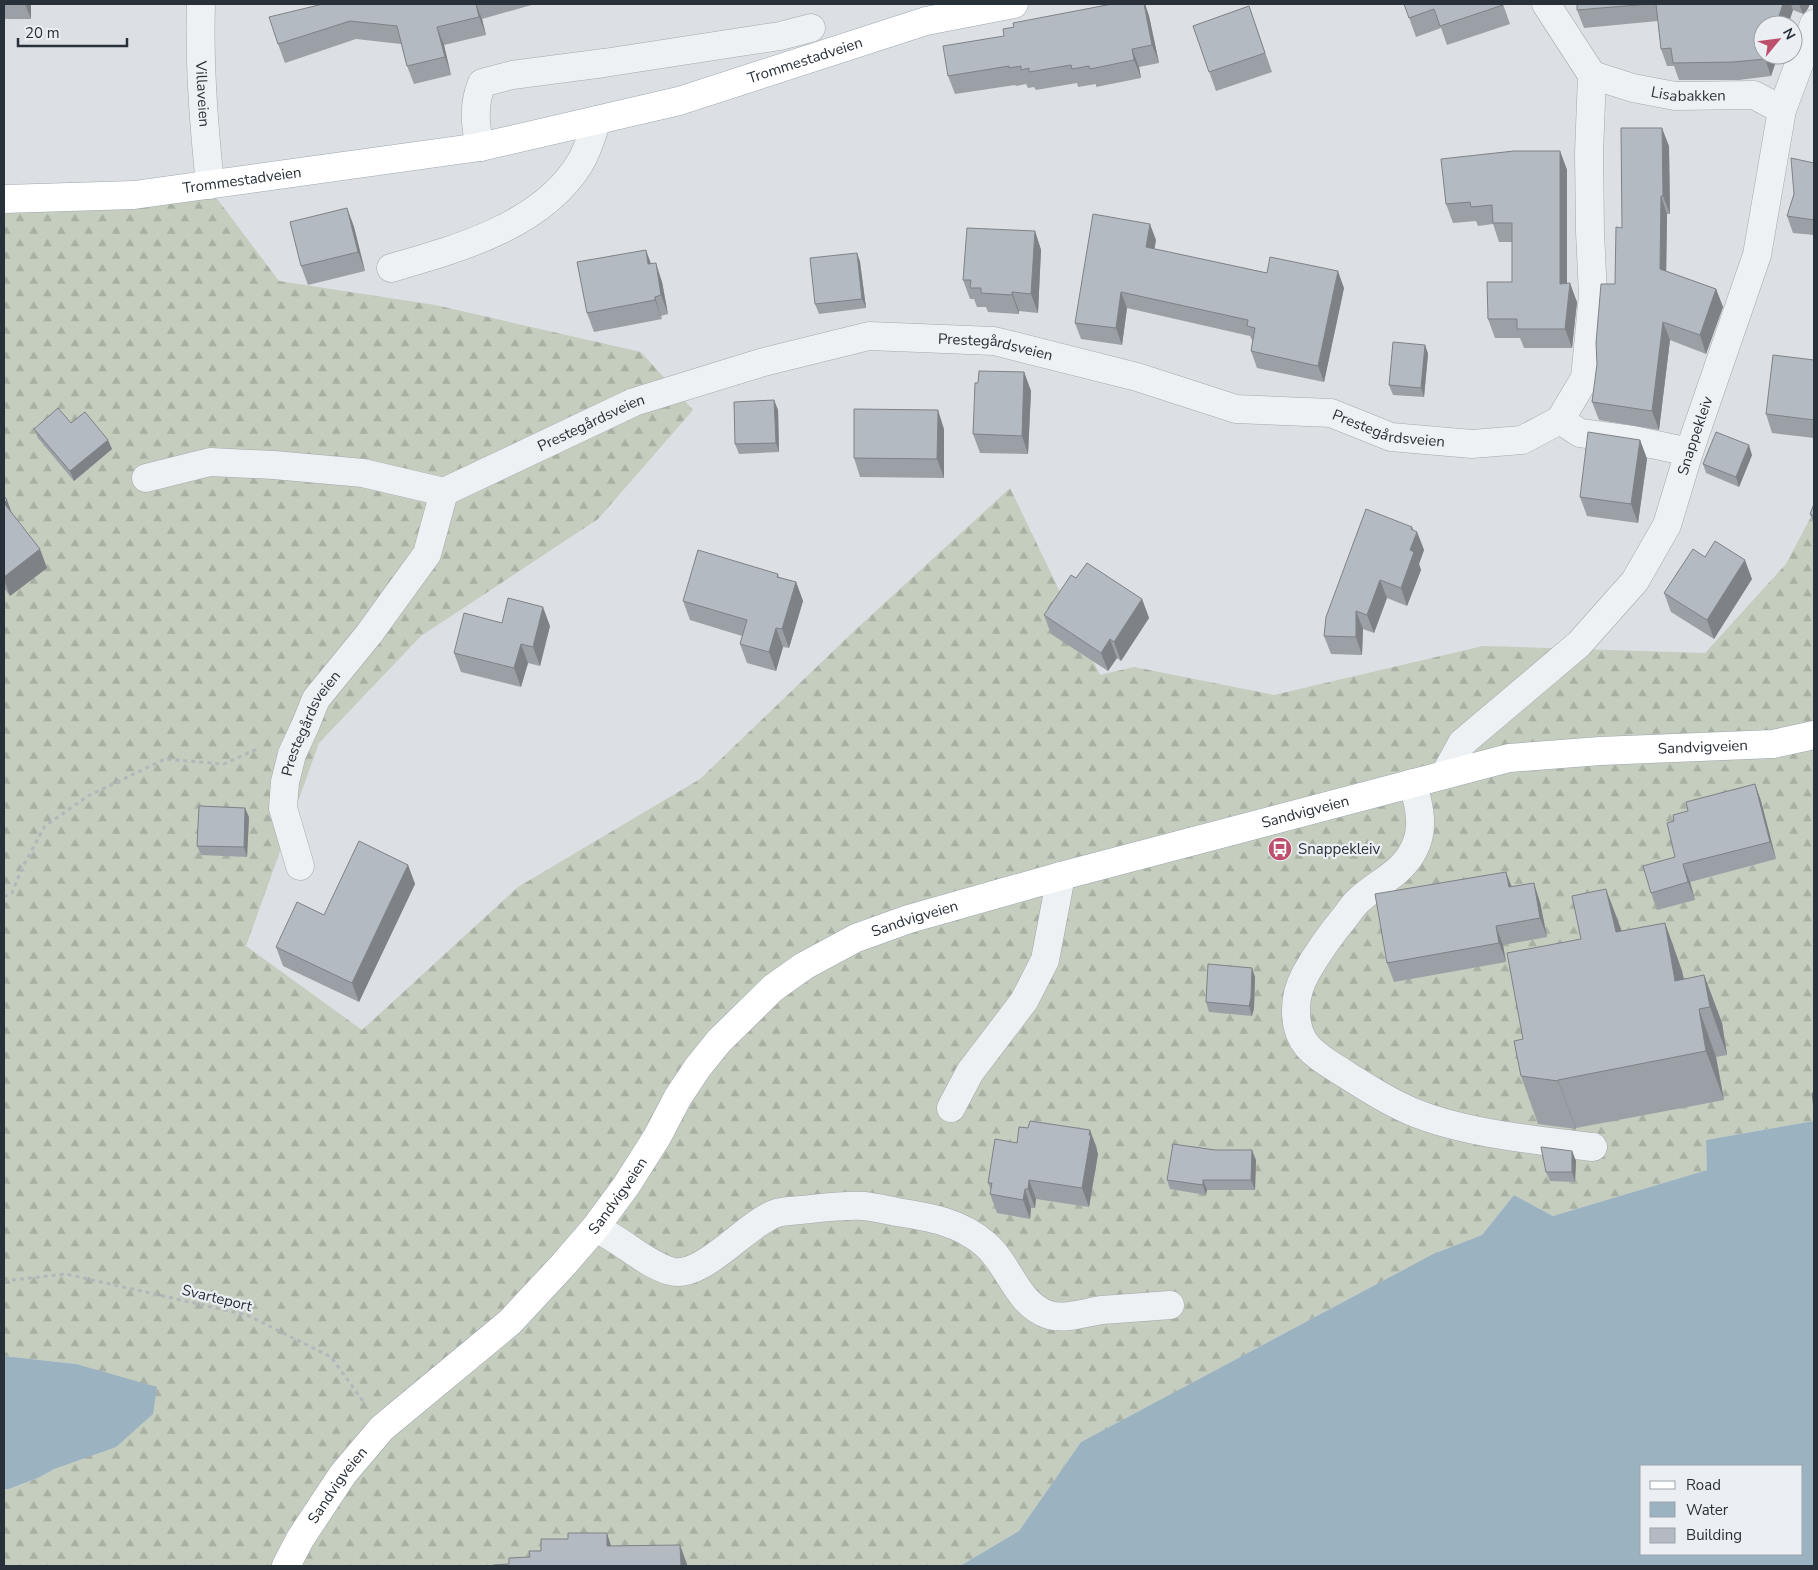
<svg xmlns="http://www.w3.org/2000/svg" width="1818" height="1570" font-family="'Nunito Sans',sans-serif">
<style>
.forest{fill:url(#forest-firs)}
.water{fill:#9bb2c1;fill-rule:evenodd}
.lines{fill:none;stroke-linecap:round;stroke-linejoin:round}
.minor-casing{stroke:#a2a8ad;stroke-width:29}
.major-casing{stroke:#9da6af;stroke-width:29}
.path{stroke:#b3b7bb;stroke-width:3;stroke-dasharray:4 4;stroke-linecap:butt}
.minor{stroke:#eef1f3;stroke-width:28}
.major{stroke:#fff;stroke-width:28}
.wall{fill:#9ba0a6}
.shaded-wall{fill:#7e8287}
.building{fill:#b4bac1;stroke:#7e8287}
.labels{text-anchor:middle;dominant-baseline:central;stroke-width:4.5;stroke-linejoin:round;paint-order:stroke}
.street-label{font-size:15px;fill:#283039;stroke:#ebeff3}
.poi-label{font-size:15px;fill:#283039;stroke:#ebeff3;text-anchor:start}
</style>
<defs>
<pattern id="forest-firs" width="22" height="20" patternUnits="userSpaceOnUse" patternTransform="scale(1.25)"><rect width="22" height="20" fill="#c4cdbe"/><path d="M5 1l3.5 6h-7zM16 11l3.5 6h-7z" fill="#a8b0a4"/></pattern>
</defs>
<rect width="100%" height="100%" fill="#dce0e4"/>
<path class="forest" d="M 209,188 L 279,281 L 435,305 L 641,352 L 693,410 L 598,519 L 421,636 L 319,743 L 246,946 L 362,1030 L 518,887 L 700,779 L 854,631 L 1010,488 L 1100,675 L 1134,667 L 1274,695 L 1483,646 L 1705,653 L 1786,564 L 1814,511 L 1814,1121 L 1706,1140 L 1707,1170 L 1553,1216 L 1514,1195 L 1482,1235 L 1433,1254 L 1081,1442 L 1019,1531 L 960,1566 L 4,1566 L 4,1489 L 9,1489 L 40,1477 L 54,1469 L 76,1364 L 4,1356 L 4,203 Z"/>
<path class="water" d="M 1814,1121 L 1814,1566 L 960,1566 L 1019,1531 L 1081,1442 L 1433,1254 L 1482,1235 L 1514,1195 L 1553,1216 L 1707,1170 L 1706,1140 ZM 1642,1466 L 1802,1466 L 1802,1554 L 1642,1554 Z
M 4,1356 L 76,1364 L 157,1387 L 153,1414 L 116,1447 L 54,1469 L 40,1477 L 9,1489 L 4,1489 Z"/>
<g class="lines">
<g class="minor-casing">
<g id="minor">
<path id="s1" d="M 201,4 C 199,65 204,125 210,185"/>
<path id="s2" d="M 1592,75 L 1633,88 L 1675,96 L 1754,95 L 1782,110"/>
<path d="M 480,147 C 475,125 473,104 482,83 L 512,75 L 604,63 L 780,36 L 811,28"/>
<path d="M 391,268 C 457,249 542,226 580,163 C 588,150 592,135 597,120"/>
<path d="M 1560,420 L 1580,433 L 1633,440 L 1689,452"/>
<path d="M 146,478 L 210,462 L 274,465 L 363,473 L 444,492"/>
<path id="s3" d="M 1445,774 L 1462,743 L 1579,644 L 1635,581 L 1667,525 L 1689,452 L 1757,255 L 1782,110 L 1814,24"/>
<path d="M 1413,783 C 1419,806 1425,828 1414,849 C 1403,873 1377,883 1359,900 C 1353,905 1349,912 1345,917 C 1330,935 1317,954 1306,973 C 1300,984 1296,998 1296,1009 C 1295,1046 1317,1056 1345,1074 C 1369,1089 1392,1104 1418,1114 C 1469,1134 1538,1140 1593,1147"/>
<path id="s4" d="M 300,866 L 283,808 L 285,782 L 292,754 L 305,726 L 316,699 L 369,634 L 427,554 L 444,492 L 634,402 L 760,363 L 869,336 L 994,341 L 1137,377 L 1236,409 L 1331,413 L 1391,437 L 1472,444 L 1522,440 L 1560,420 L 1585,378 L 1593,295 L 1590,232 L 1589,153 L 1592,75 L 1546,4"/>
<path d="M 951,1108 L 970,1072 L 1024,1001 L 1045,960 L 1061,876"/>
<path d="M 595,1228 C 621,1239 645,1264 670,1271 C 702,1281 747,1222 777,1213 C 784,1211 793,1211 800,1210 C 821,1208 843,1205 864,1206 C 875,1207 886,1210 897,1212 C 929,1217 960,1222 985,1244 C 1010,1265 1016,1304 1049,1315 C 1065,1320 1086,1312 1102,1310 C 1124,1308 1147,1307 1170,1305"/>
</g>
</g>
<g class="major-casing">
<g id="major">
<path id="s5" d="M 4,199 L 134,195 L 480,147 L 679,101 L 926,21 L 1014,4"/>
<path id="s6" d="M 286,1566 L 300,1539 L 343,1474 L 382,1428 L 510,1322 L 564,1264 L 595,1228 L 626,1186 L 657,1137 L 678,1097 L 698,1067 L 719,1041 L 773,988 L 804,966 L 856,938 L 909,919 L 1061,876 L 1509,758 L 1600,751 L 1773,744 L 1814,735"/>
</g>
</g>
<path class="path" d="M 4,897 L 12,893 L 22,868 L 45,826 L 88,796 L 165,759 L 224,764 L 259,748
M 4,1281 L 66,1274 L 247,1315 L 331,1357 L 363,1401"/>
<use href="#minor" class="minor"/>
<use href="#major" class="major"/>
</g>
<path class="wall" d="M 4,4 L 31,4 L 31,19 L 4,19 Z
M 323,4 L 535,4 L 482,19 L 486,35 L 444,45 L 451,75 L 414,84 L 407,66 L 401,44 L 356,39 L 285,63 L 278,44 Z
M 1112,4 L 1145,4 L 1149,16 L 1159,63 L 1139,67 L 1141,78 L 1096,87 L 1096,84 L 1078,87 L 1077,83 L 1036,90 L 1034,87 L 1028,88 L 1026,84 L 1016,86 L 1015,85 L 955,94 L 948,76 L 1004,36 L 1014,27 Z
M 1404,4 L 1503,4 L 1510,24 L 1447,45 L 1441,28 L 1416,37 Z
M 1577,4 L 1810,4 L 1807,10 L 1803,14 L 1793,10 L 1788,25 L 1763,25 L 1763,55 L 1778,55 L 1771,76 L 1739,80 L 1679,80 L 1674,66 L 1667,66 L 1661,49 L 1658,21 L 1584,28 L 1577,10 Z
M 1249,6 L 1272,72 L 1216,91 L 1193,26 Z
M 1669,146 L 1670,214 L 1667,214 L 1666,271 L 1716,289 L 1723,307 L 1706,354 L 1670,340 L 1659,430 L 1599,420 L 1592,402 L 1615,284 L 1622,228 Z
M 1560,151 L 1567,170 L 1567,283 L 1577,302 L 1572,348 L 1524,348 L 1520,338 L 1495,338 L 1488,319 L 1512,282 L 1512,242 L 1499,242 L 1493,224 L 1478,226 L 1476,221 L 1453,223 L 1446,204 Z
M 1814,163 L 1814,235 L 1793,233 L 1787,216 L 1794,194 Z
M 347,208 L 354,227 L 365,271 L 308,285 L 301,266 Z
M 1035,231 L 1041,250 L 1038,313 L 1019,311 L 1019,314 L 988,312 L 986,307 L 977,307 L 974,299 L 970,299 L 963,280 Z
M 1156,240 L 1154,249 L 1267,273 L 1344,288 L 1324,382 L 1257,368 L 1251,351 L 1253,342 L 1250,336 L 1127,308 L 1122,345 L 1081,339 L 1075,323 Z
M 857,253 L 860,262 L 866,308 L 819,314 L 815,304 Z
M 651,264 L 662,282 L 668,314 L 661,316 L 662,319 L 594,332 L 587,313 Z
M 1425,345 L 1428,354 L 1424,397 L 1393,395 L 1389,385 Z
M 1814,360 L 1814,438 L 1772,433 L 1766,414 Z
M 1024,372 L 1031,391 L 1028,454 L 980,453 L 973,434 L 978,383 Z
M 774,400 L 778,410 L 779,452 L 739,454 L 735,444 Z
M 71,423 L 112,449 L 74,481 L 38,438 L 34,429 Z
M 944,429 L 944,478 L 860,477 L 854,458 Z
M 1640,440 L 1647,459 L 1638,523 L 1587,516 L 1580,497 Z
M 1752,455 L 1739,487 L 1706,473 L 1703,464 Z
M 4,496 L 11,513 L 47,568 L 10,596 L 4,588 Z
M 1814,504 L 1814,526 L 1810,514 Z
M 1413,530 L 1417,532 L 1424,550 L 1419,564 L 1421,570 L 1407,606 L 1387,598 L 1374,633 L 1363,629 L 1362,655 L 1331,654 L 1324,636 Z
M 1705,557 L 1752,579 L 1714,639 L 1671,612 L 1664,593 Z
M 778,574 L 779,577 L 796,582 L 803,601 L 789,648 L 783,647 L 776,671 L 747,663 L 740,644 L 742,636 L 690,620 L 683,601 Z
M 1076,578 L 1142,599 L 1149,618 L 1121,661 L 1117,658 L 1108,671 L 1051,634 L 1044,615 Z
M 550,626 L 540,666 L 528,663 L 521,687 L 461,672 L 454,653 Z
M 1755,784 L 1761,801 L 1776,859 L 1690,882 L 1695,900 L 1657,910 L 1651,893 L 1675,857 L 1674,821 L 1688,811 Z
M 249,817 L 247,857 L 201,855 L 197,846 Z
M 408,865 L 415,884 L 359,1002 L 283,966 L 276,947 L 324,915 Z
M 1511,887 L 1540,902 L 1547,937 L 1503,945 L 1506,962 L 1394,982 L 1387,963 Z
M 1665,923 L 1682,971 L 1684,979 L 1704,975 L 1722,1023 L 1727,1055 L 1716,1057 L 1724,1100 L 1576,1128 L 1576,1129 L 1538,1124 L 1521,1076 L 1523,1039 L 1622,931 Z
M 1255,977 L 1254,1008 L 1252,1016 L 1209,1012 L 1206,1002 Z
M 1097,1149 L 1097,1151 L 1098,1154 L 1089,1207 L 1036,1199 L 1035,1208 L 1031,1208 L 1030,1219 L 997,1213 L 990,1194 L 991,1190 L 988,1183 Z
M 1572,1151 L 1576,1161 L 1575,1182 L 1550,1181 L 1546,1172 Z
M 1256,1160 L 1255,1190 L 1207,1190 L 1206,1195 L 1170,1189 L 1167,1180 Z"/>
<path class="shaded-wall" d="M 25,4 L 31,4 L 31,19 Z
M 476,4 L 482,19 L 486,35 L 479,17 Z
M 1144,4 L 1145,4 L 1149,16 L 1159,63 L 1152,45 Z
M 1783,4 L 1791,4 L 1793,10 L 1788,25 L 1776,25 Z
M 1799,4 L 1810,4 L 1807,10 L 1803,14 Z
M 437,27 L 444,45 L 451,75 L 445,57 Z
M 1132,49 L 1139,67 L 1141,78 L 1134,60 Z
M 1766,55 L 1778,55 L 1771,76 L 1765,59 Z
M 1662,128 L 1669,146 L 1670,214 L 1663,196 Z
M 1560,151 L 1567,170 L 1567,302 L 1560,284 Z
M 1661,196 L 1667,214 L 1666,287 L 1660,269 Z
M 347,208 L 354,227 L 365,271 L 358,252 Z
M 1150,224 L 1156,240 L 1152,264 L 1146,247 Z
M 1035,231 L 1041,250 L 1038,313 L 1031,294 Z
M 646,250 L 653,269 L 648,264 Z
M 857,253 L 860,262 L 866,308 L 862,299 Z
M 656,263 L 662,282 L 668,314 L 661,295 Z
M 1338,271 L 1344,288 L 1324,382 L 1318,366 Z
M 1570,283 L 1577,302 L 1572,348 L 1565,329 Z
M 1716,289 L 1723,307 L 1706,354 L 1700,335 Z
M 1012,292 L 1019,311 L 1019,314 L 1012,295 Z
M 1121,292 L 1127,308 L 1122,345 L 1116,328 Z
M 655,297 L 661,316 L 662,319 L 655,300 Z
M 1663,322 L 1670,340 L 1659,430 L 1652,411 Z
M 1425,345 L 1428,354 L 1424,397 L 1421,388 Z
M 1024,372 L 1031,391 L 1028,454 L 1022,436 Z
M 774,400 L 778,410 L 779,452 L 776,443 Z
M 938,410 L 944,429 L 944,478 L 937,459 Z
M 108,440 L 112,449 L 74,481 L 70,471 Z
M 1640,440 L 1647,459 L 1638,523 L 1631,504 Z
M 1749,445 L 1752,455 L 1739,487 L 1736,477 Z
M 7,500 L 14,519 L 10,522 L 4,503 Z
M 1412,527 L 1416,537 L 1417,532 L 1424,550 L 1419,564 L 1421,570 L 1407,606 L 1401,588 Z
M 40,549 L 47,568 L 10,596 L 4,579 L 4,577 Z
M 1745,560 L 1752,579 L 1714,639 L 1707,620 Z
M 1380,580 L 1387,598 L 1374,633 L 1367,615 Z
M 796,582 L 803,601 L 789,648 L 782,629 Z
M 1142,599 L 1149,618 L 1121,661 L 1114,642 Z
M 543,607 L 550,626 L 540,666 L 533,647 Z
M 1356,611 L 1363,629 L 1362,655 L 1356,637 Z
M 776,628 L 783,647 L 776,671 L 769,652 Z
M 1110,639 L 1117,658 L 1108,671 L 1101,653 Z
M 521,644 L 528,663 L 521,687 L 514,668 Z
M 1755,784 L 1761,801 L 1776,859 L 1770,842 Z
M 245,808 L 249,817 L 247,857 L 244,847 Z
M 1683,864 L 1690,882 L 1695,900 L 1688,882 Z
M 408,865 L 415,884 L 359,1002 L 352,983 Z
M 1506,872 L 1513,890 L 1509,887 Z
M 1534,883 L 1540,902 L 1547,937 L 1540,918 Z
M 1606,889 L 1624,937 L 1616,932 Z
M 1665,923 L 1682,971 L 1693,1029 L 1675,981 Z
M 1496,926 L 1503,945 L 1506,962 L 1499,943 Z
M 1252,968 L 1255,977 L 1254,1008 L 1252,1016 L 1249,1006 Z
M 1704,975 L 1722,1023 L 1727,1055 L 1710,1007 Z
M 1699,1009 L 1716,1057 L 1724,1100 L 1706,1051 Z
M 1558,1080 L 1576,1128 L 1576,1129 L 1558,1081 Z
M 1090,1130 L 1097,1149 L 1097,1151 L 1098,1154 L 1089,1207 L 1082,1188 Z
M 1252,1150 L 1256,1160 L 1255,1190 L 1251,1180 Z
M 1572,1151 L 1576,1161 L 1575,1182 L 1572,1172 Z
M 1029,1180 L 1036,1199 L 1035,1208 L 1028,1189 Z
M 1203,1180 L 1207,1190 L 1206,1195 L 1203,1185 Z
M 1025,1189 L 1031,1208 L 1030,1219 L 1023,1200 Z
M 607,1533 L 613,1552 L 607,1546 Z
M 680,1545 L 687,1564 L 687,1566 L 681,1566 Z"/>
<path class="building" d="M 323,4 L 476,4 L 479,17 L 437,27 L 445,57 L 407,66 L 397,26 L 350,21 L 278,44 L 269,17 Z
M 1112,4 L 1144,4 L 1152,45 L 1132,49 L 1134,60 L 1090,69 L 1089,66 L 1072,69 L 1071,65 L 1029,72 L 1029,68 L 1021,70 L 1021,66 L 1009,68 L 1009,66 L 948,76 L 943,46 L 1004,36 L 1003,29 L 1014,27 L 1013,23 Z
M 1404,4 L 1502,4 L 1503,5 L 1440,26 L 1434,9 L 1409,18 Z
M 1577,4 L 1649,4 L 1577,10 Z
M 1656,4 L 1783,4 L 1776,25 L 1763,25 L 1763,55 L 1766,55 L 1765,59 L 1733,62 L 1673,63 L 1671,48 L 1661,49 Z
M 1249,6 L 1265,53 L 1209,72 L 1193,26 Z
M 1621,128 L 1662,128 L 1663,196 L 1661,196 L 1660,269 L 1716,289 L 1700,335 L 1663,322 L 1652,411 L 1592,402 L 1597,364 L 1596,343 L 1601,284 L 1615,284 L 1616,227 L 1622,228 Z
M 1514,151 L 1560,151 L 1560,284 L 1570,283 L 1565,329 L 1517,329 L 1517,319 L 1488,319 L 1487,282 L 1512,282 L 1512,223 L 1493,223 L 1492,205 L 1471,207 L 1470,202 L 1446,204 L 1441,159 Z
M 1791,158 L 1814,163 L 1814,220 L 1787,216 L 1794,194 Z
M 347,208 L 358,252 L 301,266 L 290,222 Z
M 1093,214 L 1150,224 L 1146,247 L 1267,273 L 1270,257 L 1338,271 L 1318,366 L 1251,351 L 1255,328 L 1247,326 L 1248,320 L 1121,292 L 1116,328 L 1075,323 Z
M 967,228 L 1035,231 L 1031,294 L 1012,292 L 1012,295 L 981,293 L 981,288 L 970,288 L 971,280 L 963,280 Z
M 646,250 L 648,264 L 656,263 L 661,295 L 655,297 L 655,300 L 587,313 L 577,262 Z
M 857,253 L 862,299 L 815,304 L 810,258 Z
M 1393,342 L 1425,345 L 1421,388 L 1389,385 Z
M 1773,355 L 1814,360 L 1814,420 L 1766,414 Z
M 979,371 L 1024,372 L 1022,436 L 973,434 L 975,383 L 978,383 Z
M 774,400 L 776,443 L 735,444 L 734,402 Z
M 58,408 L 71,423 L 85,412 L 108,440 L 70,471 L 34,429 Z
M 854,409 L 938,410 L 937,459 L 854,458 Z
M 1588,432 L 1640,440 L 1631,504 L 1580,497 Z
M 1716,432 L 1749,445 L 1736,477 L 1703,464 Z
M 4,496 L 7,500 L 4,503 Z
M 4,503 L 40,549 L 4,577 Z
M 1814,504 L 1814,516 L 1810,514 Z
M 1366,509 L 1412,527 L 1411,529 L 1417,532 L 1410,550 L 1414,552 L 1401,588 L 1380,580 L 1367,615 L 1356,611 L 1356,637 L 1324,636 L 1326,617 Z
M 1715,541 L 1745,560 L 1707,620 L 1664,593 L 1693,549 L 1705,557 Z
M 698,550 L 778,574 L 777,577 L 796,582 L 782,629 L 776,628 L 769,652 L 740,644 L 747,620 L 683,601 Z
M 1087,563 L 1142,599 L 1114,642 L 1110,639 L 1101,653 L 1044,615 L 1071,575 L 1076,578 Z
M 508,598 L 543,607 L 533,647 L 521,644 L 514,668 L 454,653 L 464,613 L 502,623 Z
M 1755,784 L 1770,842 L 1683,864 L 1688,882 L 1651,893 L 1643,866 L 1675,857 L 1667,823 L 1674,821 L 1673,815 L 1688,811 L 1686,802 Z
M 199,806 L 245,808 L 244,847 L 197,846 Z
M 359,841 L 408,865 L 352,983 L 276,947 L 297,902 L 324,915 Z
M 1506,872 L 1509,887 L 1534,883 L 1540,918 L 1496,926 L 1499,943 L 1387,963 L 1375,894 Z
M 1606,889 L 1616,932 L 1665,923 L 1675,981 L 1704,975 L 1710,1007 L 1699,1009 L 1706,1051 L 1558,1080 L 1558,1081 L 1521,1076 L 1514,1041 L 1523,1039 L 1507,953 L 1581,939 L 1572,896 Z
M 1208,964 L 1252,968 L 1251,998 L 1249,1006 L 1206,1002 Z
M 1812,1093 L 1814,1093 L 1814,1108 Z
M 1030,1121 L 1090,1130 L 1089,1135 L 1091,1135 L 1082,1188 L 1029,1180 L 1028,1189 L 1025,1189 L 1023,1200 L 990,1194 L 992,1183 L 988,1183 L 995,1139 L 1017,1143 L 1019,1127 L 1028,1128 Z
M 1173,1144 L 1215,1150 L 1252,1150 L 1251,1180 L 1203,1180 L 1203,1185 L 1167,1180 Z
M 1541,1147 L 1572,1151 L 1572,1172 L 1546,1172 Z
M 568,1533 L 607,1533 L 607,1546 L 680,1545 L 681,1566 L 493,1566 L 493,1565 L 509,1564 L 509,1558 L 530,1557 L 529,1551 L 541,1551 L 541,1539 L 568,1539 Z"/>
<defs>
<g id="bus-disc" transform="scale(1.25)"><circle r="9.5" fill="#bd4e6c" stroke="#ebeff3"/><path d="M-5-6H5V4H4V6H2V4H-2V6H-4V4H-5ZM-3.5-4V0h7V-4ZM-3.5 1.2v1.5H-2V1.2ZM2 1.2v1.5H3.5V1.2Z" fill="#fff"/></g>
</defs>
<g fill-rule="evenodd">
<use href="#bus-disc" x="1280" y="849"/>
</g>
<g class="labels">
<g class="street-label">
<text stroke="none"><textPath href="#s5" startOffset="816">Trommestadveien</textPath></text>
<text stroke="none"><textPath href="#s2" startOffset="99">Lisabakken</textPath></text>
<text stroke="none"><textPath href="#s1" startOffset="90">Villaveien</textPath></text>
<text stroke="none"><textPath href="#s5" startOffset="239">Trommestadveien</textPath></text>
<text stroke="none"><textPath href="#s4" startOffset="1004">Prestegårdsveien</textPath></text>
<text stroke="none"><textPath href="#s4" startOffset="585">Prestegårdsveien</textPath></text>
<text stroke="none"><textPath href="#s4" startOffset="1409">Prestegårdsveien</textPath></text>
<text stroke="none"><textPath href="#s3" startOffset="431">Snappekleiv</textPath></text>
<text stroke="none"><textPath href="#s4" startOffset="151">Prestegårdsveien</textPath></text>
<text stroke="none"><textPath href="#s6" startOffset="1731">Sandvigveien</textPath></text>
<text stroke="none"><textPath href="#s6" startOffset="1326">Sandvigveien</textPath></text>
<text stroke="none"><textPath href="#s6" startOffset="921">Sandvigveien</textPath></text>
<text stroke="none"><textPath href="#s6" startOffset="501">Sandvigveien</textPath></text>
<text transform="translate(217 1298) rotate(14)">Svarteport</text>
<text stroke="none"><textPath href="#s6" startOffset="96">Sandvigveien</textPath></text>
</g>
<g class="poi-label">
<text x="1298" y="849">Snappekleiv</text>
</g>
</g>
<rect width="1818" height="1570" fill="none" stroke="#283039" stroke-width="10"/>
<rect x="1640" y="1465" width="162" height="90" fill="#ebeff3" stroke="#9da3a9"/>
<rect x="1650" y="1481" width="25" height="8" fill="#ffffff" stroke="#9da3a9"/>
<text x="1686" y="1490" font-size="15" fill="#283039">Road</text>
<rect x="1650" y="1502" width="25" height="15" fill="#9bb2c1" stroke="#9da3a9"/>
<text x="1686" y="1515" font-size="15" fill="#283039">Water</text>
<rect x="1650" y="1528" width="25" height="15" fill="#b4bac1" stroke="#9da3a9"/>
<text x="1686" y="1540" font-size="15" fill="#283039">Building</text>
<g transform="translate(1778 40) rotate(61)"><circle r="24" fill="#ebeff3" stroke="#9da3a9"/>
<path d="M0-4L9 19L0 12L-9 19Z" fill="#bd4e6c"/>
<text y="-8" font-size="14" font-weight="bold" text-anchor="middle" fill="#283039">N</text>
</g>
<path d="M18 38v8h109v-8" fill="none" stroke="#283039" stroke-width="2.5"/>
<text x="25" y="38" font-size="15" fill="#283039" stroke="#ebeff3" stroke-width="4" paint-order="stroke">20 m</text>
</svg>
